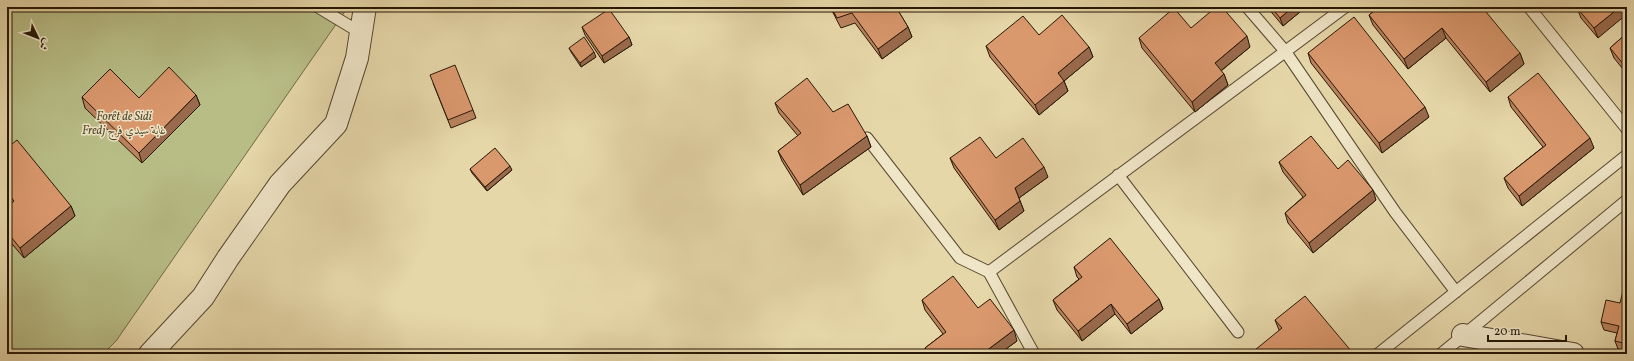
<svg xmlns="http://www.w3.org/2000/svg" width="1634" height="361" font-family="Vollkorn,Amiri,serif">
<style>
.green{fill:#b8bd86;stroke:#6f6a46}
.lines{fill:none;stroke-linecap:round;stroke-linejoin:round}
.lane-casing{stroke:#56472f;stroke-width:13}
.street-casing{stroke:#56472f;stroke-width:24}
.lane{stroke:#efe5c7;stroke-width:11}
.street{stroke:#efe5c7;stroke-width:22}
.wall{fill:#bb835e;stroke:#261706}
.shaded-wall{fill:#996a4c;stroke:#261706}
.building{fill:#da986d;stroke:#261706}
.labels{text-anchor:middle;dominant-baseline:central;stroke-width:3;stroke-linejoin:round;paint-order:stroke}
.park-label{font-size:12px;font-style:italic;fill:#52492c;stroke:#efe5c7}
</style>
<rect width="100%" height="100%" fill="#e6d7a9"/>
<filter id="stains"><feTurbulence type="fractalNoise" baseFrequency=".005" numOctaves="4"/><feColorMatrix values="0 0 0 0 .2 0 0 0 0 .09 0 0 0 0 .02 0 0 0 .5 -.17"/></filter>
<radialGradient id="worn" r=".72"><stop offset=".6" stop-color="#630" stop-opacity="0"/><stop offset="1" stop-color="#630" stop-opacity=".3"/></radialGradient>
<path class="green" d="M 7,7 L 348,7 L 116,341 L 103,354 L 7,354 Z"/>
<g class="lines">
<g class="lane-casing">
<path id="lane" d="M 318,7 L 361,33
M 1247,7 L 1285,51 L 1395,212 L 1456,292
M 1529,7 L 1627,129
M 867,138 L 960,258 L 989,272 L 1034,354
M 1118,175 L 1238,332
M 989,272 L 1345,7
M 1378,354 L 1627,155
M 1441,354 L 1627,200"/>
</g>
<g class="street-casing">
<path id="street" d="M 1463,335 L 1573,354
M 150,354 L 203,297 L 228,258 L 280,184 L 336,124 L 357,58 L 365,7"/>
</g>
<use href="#lane" class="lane"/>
<use href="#street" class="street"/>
</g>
<path class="wall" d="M 830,7 L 896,7 L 908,27 L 912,37 L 882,59 L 855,23 L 841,28 Z
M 1267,7 L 1306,7 L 1283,26 Z
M 1379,7 L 1520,53 L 1524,64 L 1490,92 L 1446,38 L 1408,69 L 1373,25 L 1369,15 Z
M 1627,7 L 1598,38 L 1581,18 L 1577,8 Z
M 582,27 L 629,37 L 632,45 L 604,63 L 585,35 Z
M 1191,28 L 1250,47 L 1221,71 L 1224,74 L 1228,85 L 1195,112 L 1142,48 L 1139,38 Z
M 1627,33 L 1627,74 L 1614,58 L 1610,48 Z
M 1039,35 L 1089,47 L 1093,57 L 1064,81 L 1068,91 L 1039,115 L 990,57 L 986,46 Z
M 569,48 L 596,57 L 581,67 L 571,52 Z
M 1308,53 L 1429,117 L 1382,153 L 1311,63 Z
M 433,83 L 473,110 L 476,118 L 451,128 Z
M 196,95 L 200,105 L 142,163 L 85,108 L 82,97 L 139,98 Z
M 1508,97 L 1594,148 L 1522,206 L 1508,188 L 1504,178 L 1543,147 L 1511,107 Z
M 775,103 L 833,112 L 867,136 L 871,147 L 803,195 L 782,161 L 778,151 L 798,136 L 779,113 Z
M 7,148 L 71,206 L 75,216 L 24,258 L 7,238 L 7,207 L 11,203 L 7,198 Z
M 950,158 L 1048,177 L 1019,198 L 1024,211 L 999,230 L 954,168 Z
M 1279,162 L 1338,169 L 1376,200 L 1313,253 L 1288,223 L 1285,213 L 1303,197 L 1283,172 Z
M 470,169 L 512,170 L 487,191 L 472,173 Z
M 1074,267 L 1159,299 L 1163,309 L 1131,334 L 1115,314 L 1082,341 L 1057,310 L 1053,300 L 1079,279 L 1077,277 Z
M 1627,292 L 1627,351 L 1618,349 L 1615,341 L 1617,333 L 1604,330 L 1601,322 L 1620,303 Z
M 922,300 L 978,308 L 1017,341 L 999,354 L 927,354 L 925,348 L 943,334 L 925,310 Z
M 1275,320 L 1352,354 L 1279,330 Z"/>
<path class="shaded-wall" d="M 1293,7 L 1306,7 L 1283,26 L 1280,18 Z
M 1620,7 L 1627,7 L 1627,14 L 1598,38 L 1594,28 Z
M 908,27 L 912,37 L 882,59 L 878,49 Z
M 1442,28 L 1446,38 L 1408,69 L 1404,59 Z
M 1247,36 L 1250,47 L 1218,73 L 1215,63 Z
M 629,37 L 632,45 L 604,63 L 602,56 Z
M 1089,47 L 1093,57 L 1064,81 L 1068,91 L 1039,115 L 1035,105 L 1058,73 Z
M 594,52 L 596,57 L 581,67 L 580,63 Z
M 1520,53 L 1524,64 L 1490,92 L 1486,82 Z
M 1627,62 L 1627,73 L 1624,65 Z
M 1224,74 L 1228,85 L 1195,112 L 1192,102 Z
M 196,95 L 200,105 L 142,163 L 139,153 Z
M 1425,107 L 1429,117 L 1382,153 L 1379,143 Z
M 867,136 L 871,147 L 803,195 L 800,185 Z
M 1590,138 L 1594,148 L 1522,206 L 1519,196 Z
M 510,166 L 512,170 L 487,191 L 485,187 Z
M 1044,167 L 1048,177 L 1019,198 L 1015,188 Z
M 1373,190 L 1376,200 L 1313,253 L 1309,243 Z
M 1020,201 L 1024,211 L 999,230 L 995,220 Z
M 71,206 L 75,216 L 24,258 L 20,248 Z
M 1159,299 L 1163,309 L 1131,334 L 1127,324 Z
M 1111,304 L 1115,314 L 1082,341 L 1078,331 Z
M 1014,330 L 1017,341 L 999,354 L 982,354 Z"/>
<path class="building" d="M 831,7 L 896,7 L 908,27 L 878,49 L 852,13 L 837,18 Z
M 1216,7 L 1222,7 L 1247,36 L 1215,63 L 1224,74 L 1192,102 L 1139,38 L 1174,8 L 1191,28 Z
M 1271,7 L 1293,7 L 1280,18 Z
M 1379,7 L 1482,7 L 1520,53 L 1486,82 L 1442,28 L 1404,59 L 1369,15 Z
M 1578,7 L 1620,7 L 1594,28 L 1577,8 Z
M 609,9 L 629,37 L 602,56 L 582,27 Z
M 1062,15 L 1089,47 L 1058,73 L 1064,81 L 1035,105 L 986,46 L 1023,16 L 1039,35 Z
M 1354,17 L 1425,107 L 1379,143 L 1308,53 Z
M 1627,33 L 1627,62 L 1624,65 L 1610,48 Z
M 584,37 L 594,52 L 580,63 L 569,48 Z
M 455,65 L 473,110 L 448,120 L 430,75 Z
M 169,67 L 196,95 L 139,153 L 82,97 L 110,69 L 139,98 Z
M 1538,73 L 1590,138 L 1519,196 L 1504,178 L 1546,145 L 1508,97 Z
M 807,78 L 833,112 L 848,104 L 867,136 L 800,185 L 778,151 L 801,133 L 775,103 Z
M 1311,136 L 1338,169 L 1348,160 L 1373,190 L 1309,243 L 1285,213 L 1306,195 L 1279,162 Z
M 980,137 L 996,158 L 1023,138 L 1044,167 L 1015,188 L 1020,201 L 995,220 L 950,158 Z
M 17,140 L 71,206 L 20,248 L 7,232 L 7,207 L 14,201 L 7,192 L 7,148 Z
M 495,148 L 510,166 L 485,187 L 470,169 Z
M 1110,238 L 1159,299 L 1127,324 L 1111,304 L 1078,331 L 1053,300 L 1082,277 L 1074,267 Z
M 953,276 L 978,308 L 990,299 L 1014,330 L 982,354 L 930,354 L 925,348 L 946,332 L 922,300 Z
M 1623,291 L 1627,292 L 1627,344 L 1615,341 L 1619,326 L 1601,322 L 1606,300 L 1620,303 Z
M 1305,296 L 1352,352 L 1349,354 L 1250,354 L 1282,328 L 1275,320 Z"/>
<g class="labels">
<g class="park-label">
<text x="124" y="117">Forêt de Sidi<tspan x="124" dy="14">Fredj غابة سيدي فرج</tspan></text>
</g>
</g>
<rect width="1634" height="361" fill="none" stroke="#e6d7a9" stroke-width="24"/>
<rect x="8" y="8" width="1618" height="345" fill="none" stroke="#261706" stroke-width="2"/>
<rect x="12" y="12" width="1610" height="337" fill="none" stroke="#261706"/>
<g transform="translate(38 38) rotate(133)" stroke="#efe5c7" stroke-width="3" paint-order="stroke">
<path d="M0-3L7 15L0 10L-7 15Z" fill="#261706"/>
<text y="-6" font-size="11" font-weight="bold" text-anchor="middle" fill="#261706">ش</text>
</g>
<path d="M1488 335v6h78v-6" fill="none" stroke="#261706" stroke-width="2"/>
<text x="1494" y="335" font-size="12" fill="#261706" stroke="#efe5c7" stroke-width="3" paint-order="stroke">20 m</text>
<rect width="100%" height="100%" filter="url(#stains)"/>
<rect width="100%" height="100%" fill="url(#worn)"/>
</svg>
